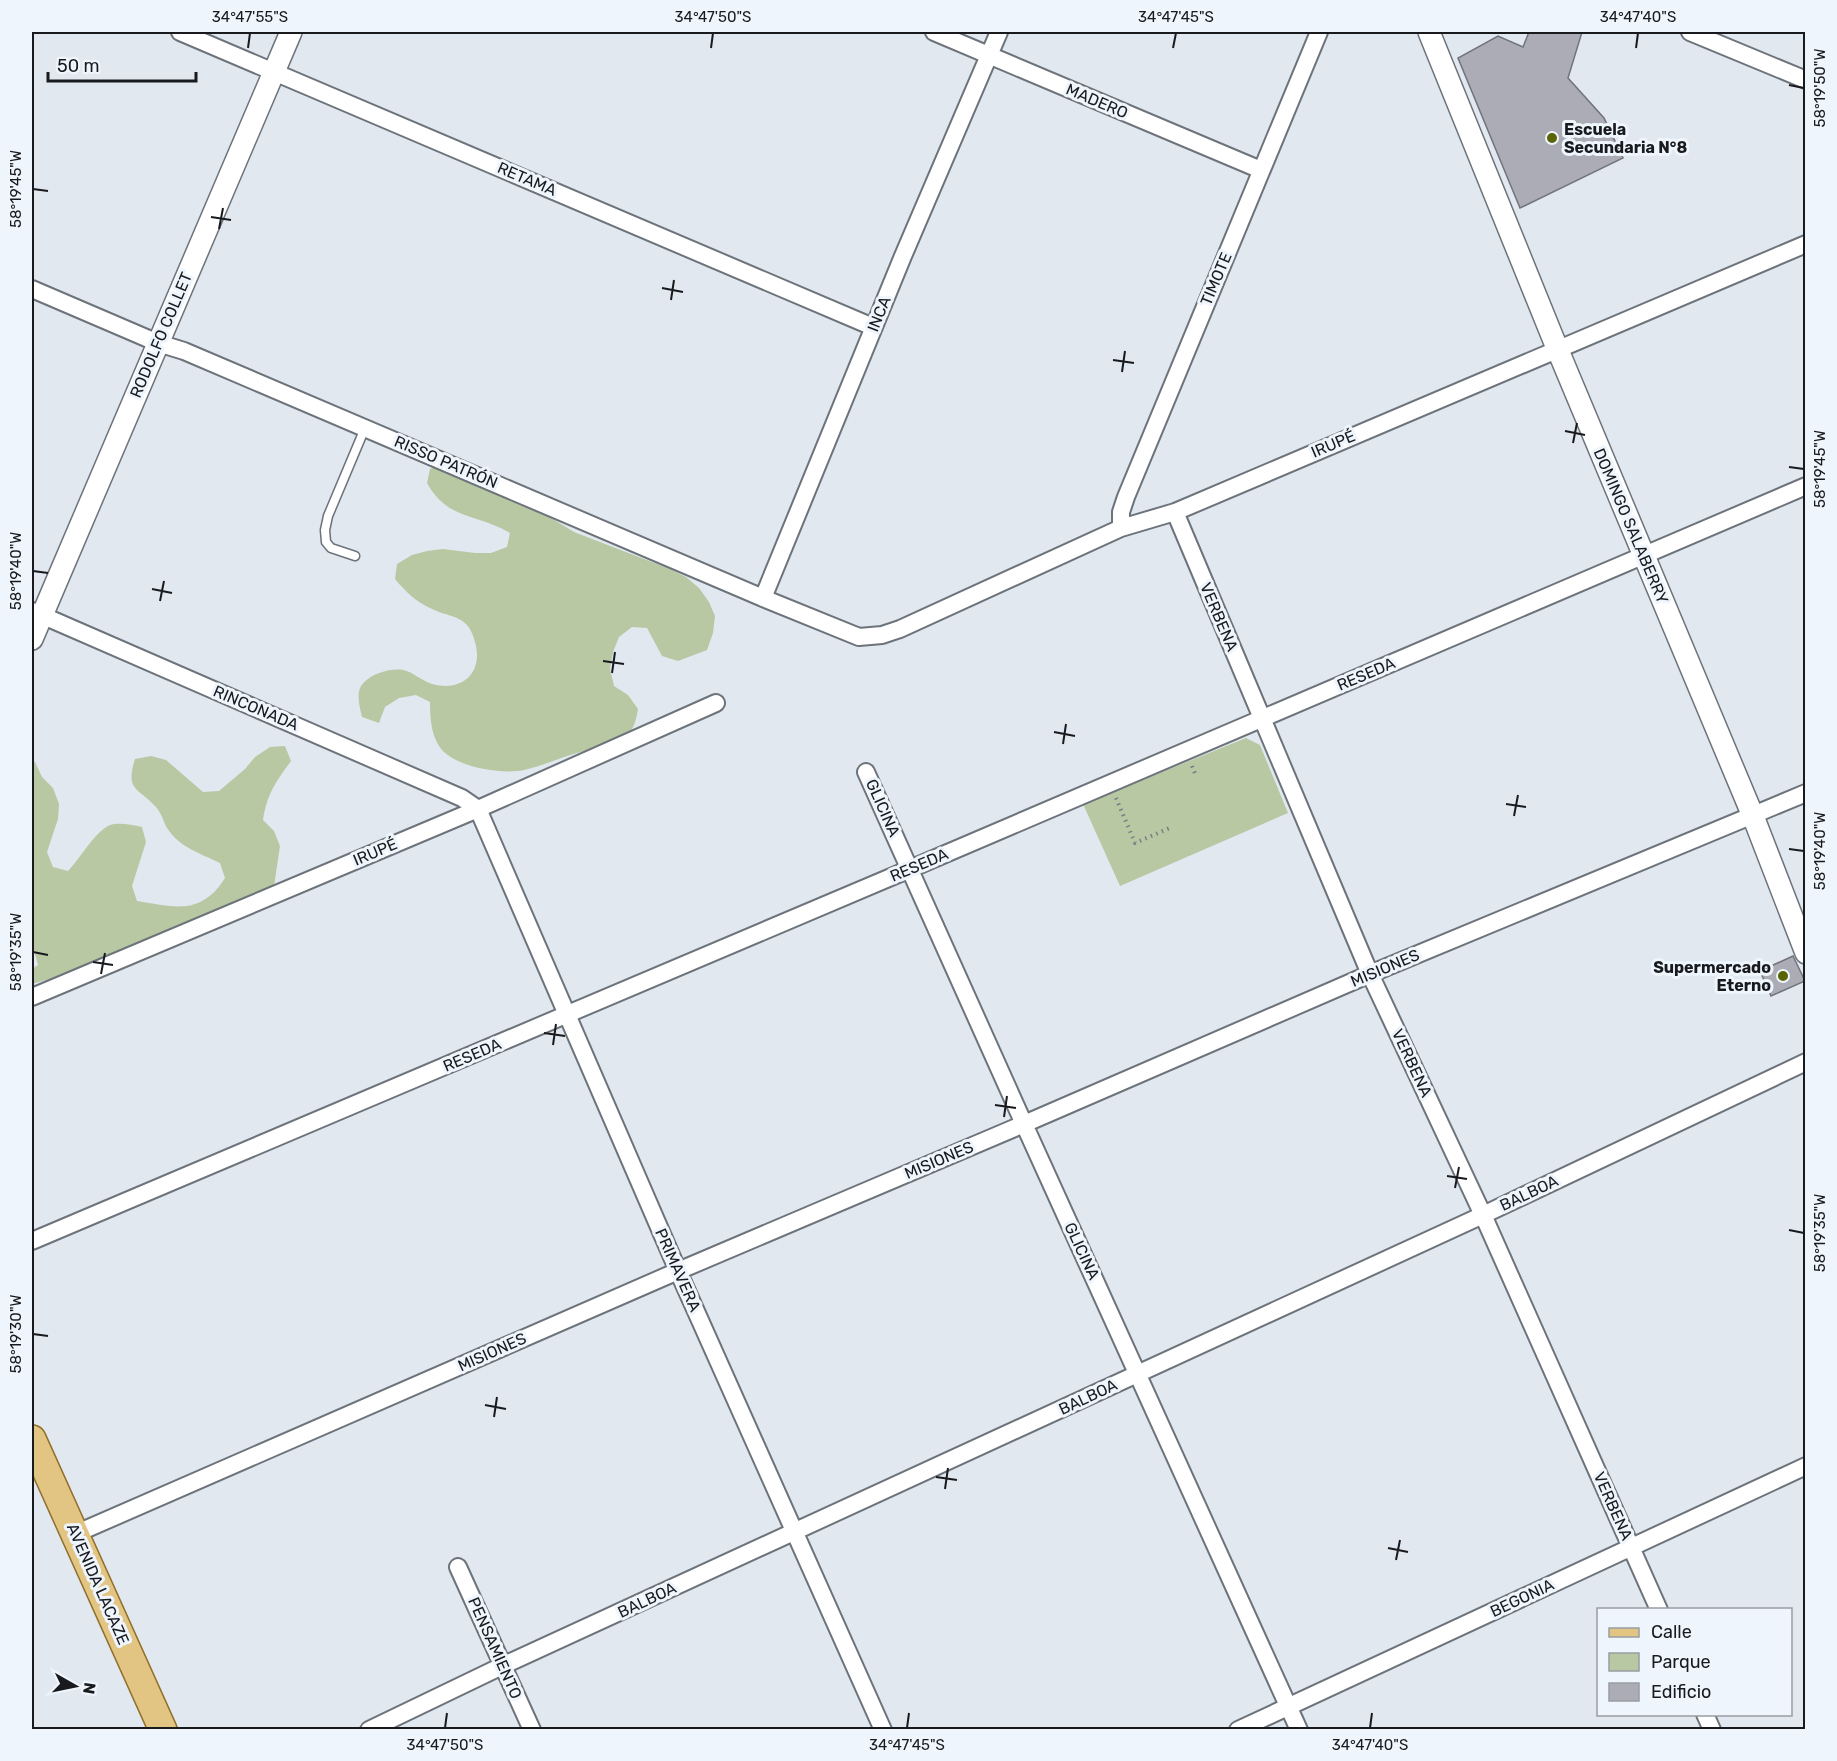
<svg xmlns="http://www.w3.org/2000/svg" width="1837" height="1761" font-family="Rubik,sans-serif">
<style>
.green{fill:#b7c8a3}
.building{fill:#abacb5;stroke:#72737c;stroke-width:1.5}
.lines{fill:none;stroke-linecap:round;stroke-linejoin:round}
.service-casing{stroke:#6d737a;stroke-width:11}
.minor-casing{stroke:#6d737a;stroke-width:20}
.tertiary-casing{stroke:#6d737a;stroke-width:24}
.primary-casing{stroke:#90702a;stroke-width:30}
.path{stroke:#7b7f85;stroke-width:4;stroke-dasharray:1.5 4.5;stroke-linecap:butt}
.service{stroke:#fff;stroke-width:8}
.minor{stroke:#fff;stroke-width:16}
.tertiary{stroke:#fff;stroke-width:21}
.primary{stroke:#e3c583;stroke-width:27}
.ticks{fill:none;stroke:#181a1d;stroke-width:2}
.poi-dot{fill:#5b6404;stroke:#eef5fd;stroke-width:2}
.labels{text-anchor:middle;dominant-baseline:central;stroke-width:6;stroke-linejoin:round;paint-order:stroke}
.street-label{font-size:16px;fill:#181a1d;stroke:#eef5fd}
.poi-label{font-size:16px;font-weight:bold;fill:#181a1d;stroke:#eef5fd;text-anchor:start}
.neatline{fill:none;stroke:#181a1d;stroke-width:2}
.ticks-label{font-size:15px;text-anchor:middle;fill:#181a1d}
</style>
<rect width="100%" height="100%" fill="#e1e8f0"/>
<path class="green" d="M 445,462 L 515,496 L 574,532 L 670,569 L 686,577 L 699,588 L 709,602 L 715,616 L 713,633 L 707,650 L 678,661 L 662,656 L 647,628 L 632,627 L 619,637 L 613,652 L 610,669 L 614,686 L 628,695 L 638,709 C 636,720 634,731 624,737 C 612,746 591,749 577,753 C 559,758 542,766 524,770 C 502,775 452,767 439,746 C 431,733 430,718 430,702 L 416,695 L 399,698 L 385,707 L 379,723 L 362,717 C 360,708 356,695 361,686 C 369,674 390,668 403,670 C 413,672 422,681 432,684 C 460,692 482,675 476,646 C 469,613 454,620 430,608 C 415,601 405,591 395,579 L 397,564 L 412,555 L 427,551 L 443,549 L 475,553 L 491,553 L 507,547 L 510,533 C 477,513 448,521 427,483 L 430,469 Z
M 1246,738 L 1260,745 L 1288,813 L 1120,886 L 1083,804 Z
M 285,746 L 291,761 C 275,783 267,794 263,820 L 274,831 L 280,846 L 272,900 L 75,972 L 32,984 L 32,969 L 38,965 L 34,950 L 32,949 L 32,760 L 35,762 L 42,777 L 53,788 L 59,804 L 58,819 L 47,852 L 53,867 L 68,871 C 80,859 98,826 114,824 C 123,823 133,825 142,827 L 146,842 L 132,886 L 137,901 C 175,907 201,916 225,878 L 220,863 C 200,853 180,848 167,828 C 163,821 162,814 156,807 C 138,787 125,791 135,759 L 151,756 L 166,760 L 203,792 L 219,791 L 245,769 L 255,757 L 270,747 Z"/>
<path class="building" d="M 1529,32 L 1582,32 L 1568,78 L 1604,118 L 1623,158 L 1520,208 L 1458,58 L 1498,36 L 1523,47 Z
M 1793,956 L 1805,981 L 1771,996 L 1760,971 Z"/>
<g class="lines">
<g class="service-casing">
<path id="service" d="M 355,556 L 331,548 L 326,542 L 325,530 L 328,516 L 365,428"/>
</g>
<g class="minor-casing">
<path id="minor" d="M 180,32 L 873,327
M 934,32 L 1261,170
M 1690,32 L 1806,80
M 32,289 L 158,343 L 184,351 L 763,598 L 859,637 L 882,635 L 900,629 L 1121,528 L 1175,512 L 1806,244
M 1175,512 L 1370,974 L 1483,1215 L 1659,1610
M 1121,528 L 1121,512 L 1126,497 L 1319,32
M 763,598 L 903,256 L 999,32
M 32,611 L 462,798 L 478,809 L 678,1271 L 883,1730
M 866,772 L 1024,1124 L 1299,1730
M 32,997 L 478,809 L 716,703
M 32,1241 L 910,869 L 1806,486
M 75,1534 L 678,1271 L 1024,1124 L 1370,974 L 1806,793
M 458,1567 L 532,1730
M 1705,1714 L 1712,1730
M 369,1730 L 502,1666 L 1483,1215 L 1806,1062
M 1238,1730 L 1806,1466"/>
</g>
<g class="tertiary-casing">
<path id="tertiary" d="M 1429,32 L 1557,348 L 1753,816 L 1806,953
M 32,639 L 291,32"/>
</g>
<g class="primary-casing">
<path id="primary" d="M 32,1439 L 163,1730"/>
</g>
<path class="path" d="M 1192,766 L 1196,776
M 1116,798 L 1135,843 L 1172,827"/>
<use href="#service" class="service"/>
<use href="#minor" class="minor"/>
<use href="#tertiary" class="tertiary"/>
<use href="#primary" class="primary"/>
</g>
<path class="ticks" d="M 248,48 L 250,33M 711,48 L 713,33M 1173,48 L 1176,33M 1636,48 L 1638,33M 1789,85 L 1804,88M 33,189 L 48,191M 211,217 L 231,220M 219,229 L 223,208M 662,288 L 683,292M 671,300 L 674,280M 1113,360 L 1134,363M 1122,372 L 1125,351M 1565,431 L 1585,435M 1573,443 L 1577,423M 1789,467 L 1804,469M 33,571 L 48,573M 152,589 L 172,593M 160,601 L 164,581M 603,661 L 624,664M 612,673 L 615,652M 1054,732 L 1075,736M 1063,744 L 1066,724M 1506,804 L 1526,807M 1514,816 L 1518,795M 1789,849 L 1804,851M 33,952 L 48,955M 93,962 L 113,965M 101,974 L 105,953M 544,1033 L 565,1036M 553,1045 L 556,1024M 995,1105 L 1016,1108M 1004,1117 L 1007,1096M 1447,1176 L 1467,1179M 1455,1188 L 1459,1167M 1789,1230 L 1804,1233M 33,1334 L 48,1336M 485,1405 L 506,1409M 494,1417 L 497,1397M 936,1477 L 957,1480M 945,1489 L 948,1468M 1388,1548 L 1408,1552M 1396,1560 L 1400,1540M 445,1728 L 447,1713M 907,1728 L 909,1713M 1370,1728 L 1372,1713"/>
<g class="poi-dot">
<circle cx="1552" cy="138" r="6"/>
<circle cx="1783" cy="976" r="6"/>
</g>
<g class="labels">
<g class="street-label">
<text transform="translate(1097 101) rotate(23)">MADERO</text>
<text transform="translate(527 179) rotate(23)">RETAMA</text>
<text transform="translate(1216 279) rotate(-67)">TIMOTE</text>
<text transform="translate(879 314) rotate(-68)">INCA</text>
<text transform="translate(161 335) rotate(-67)">RODOLFO COLLET</text>
<text transform="translate(1333 444) rotate(-23)">IRUPÉ</text>
<text transform="translate(446 462) rotate(23)">RISSO PATRÓN</text>
<text transform="translate(1631 526) rotate(67)">DOMINGO SALABERRY</text>
<text transform="translate(1219 617) rotate(67)">VERBENA</text>
<text transform="translate(1366 674) rotate(-23)">RESEDA</text>
<text transform="translate(256 708) rotate(23)">RINCONADA</text>
<text transform="translate(883 808) rotate(66)">GLICINA</text>
<text transform="translate(375 852) rotate(-23)">IRUPÉ</text>
<text transform="translate(919 865) rotate(-23)">RESEDA</text>
<text transform="translate(1385 968) rotate(-23)">MISIONES</text>
<text transform="translate(472 1055) rotate(-23)">RESEDA</text>
<text transform="translate(1412 1063) rotate(65)">VERBENA</text>
<text transform="translate(939 1160) rotate(-23)">MISIONES</text>
<text transform="translate(1529 1193) rotate(-25)">BALBOA</text>
<text transform="translate(1082 1251) rotate(65)">GLICINA</text>
<text transform="translate(678 1270) rotate(66)">PRIMAVERA</text>
<text transform="translate(492 1352) rotate(-24)">MISIONES</text>
<text transform="translate(1088 1397) rotate(-25)">BALBOA</text>
<text transform="translate(1613 1506) rotate(66)">VERBENA</text>
<text transform="translate(98 1584) rotate(66)">AVENIDA LACAZE</text>
<text transform="translate(1522 1598) rotate(-25)">BEGONIA</text>
<text transform="translate(647 1600) rotate(-25)">BALBOA</text>
<text transform="translate(495 1648) rotate(66)">PENSAMIENTO</text>
</g>
<g class="poi-label">
<text x="1564" y="129">Escuela<tspan x="1564" dy="18">Secundaria N°8</tspan></text>
<text x="1771" y="967" text-anchor="end">Supermercado<tspan x="1771" dy="18">Eterno</tspan></text>
</g>
</g>
<rect width="1837" height="1761" fill="none" stroke="#eef5fd" stroke-width="66"/>
<rect x="1597" y="1608" width="195" height="108" fill="#eef5fd" stroke="#989da3" stroke-width="1.5"/>
<rect x="1609" y="1628" width="30" height="9" fill="#e3c583" stroke="#989da3" stroke-width="1.5"/>
<text x="1651" y="1638" font-size="18" fill="#181a1d">Calle</text>
<rect x="1609" y="1653" width="30" height="18" fill="#b7c8a3" stroke="#989da3" stroke-width="1.5"/>
<text x="1651" y="1668" font-size="18" fill="#181a1d">Parque</text>
<rect x="1609" y="1683" width="30" height="18" fill="#abacb5" stroke="#989da3" stroke-width="1.5"/>
<text x="1651" y="1698" font-size="18" fill="#181a1d">Edificio</text>
<g transform="translate(75 1686) rotate(99)" stroke="#eef5fd" stroke-width="4.5" paint-order="stroke">
<path d="M0-4.5L10 22L0 15L-10 22Z" fill="#181a1d"/>
<text y="-9" font-size="16" font-weight="bold" text-anchor="middle" fill="#181a1d">N</text>
</g>
<path d="M48 72v9h148v-9" fill="none" stroke="#181a1d" stroke-width="3"/>
<text x="57" y="72" font-size="18" fill="#181a1d" stroke="#eef5fd" stroke-width="4.5" paint-order="stroke">50 m</text>
<rect x="33" y="33" width="1771" height="1695" class="neatline"/>
<g class="ticks-label">
<text x="250" y="22">34°47'55"S</text>
<text x="713" y="22">34°47'50"S</text>
<text x="1176" y="22">34°47'45"S</text>
<text x="1638" y="22">34°47'40"S</text>
<text transform="translate(1820 88) rotate(-90)" y="5">58°19'50"W</text>
<text transform="translate(16 189) rotate(-90)" y="5">58°19'45"W</text>
<text transform="translate(1820 469) rotate(-90)" y="5">58°19'45"W</text>
<text transform="translate(16 571) rotate(-90)" y="5">58°19'40"W</text>
<text transform="translate(1820 851) rotate(-90)" y="5">58°19'40"W</text>
<text transform="translate(16 952) rotate(-90)" y="5">58°19'35"W</text>
<text transform="translate(1820 1233) rotate(-90)" y="5">58°19'35"W</text>
<text transform="translate(16 1334) rotate(-90)" y="5">58°19'30"W</text>
<text x="445" y="1750">34°47'50"S</text>
<text x="907" y="1750">34°47'45"S</text>
<text x="1370" y="1750">34°47'40"S</text>
</g>
</svg>
